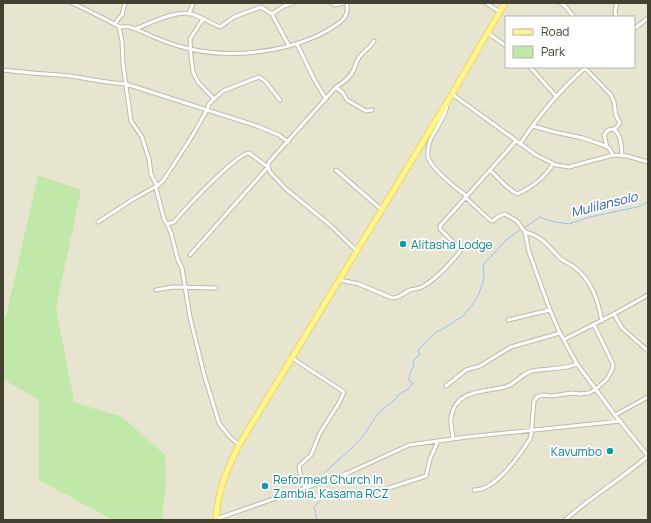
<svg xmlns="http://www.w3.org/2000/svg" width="651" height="523" font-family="Manrope,sans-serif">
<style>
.residential{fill:#e7e4d0;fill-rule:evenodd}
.green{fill:#c0e9a9}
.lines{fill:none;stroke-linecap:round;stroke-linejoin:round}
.stream{stroke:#9abef3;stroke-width:1}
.minor-casing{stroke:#bebaa5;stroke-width:5}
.primary-casing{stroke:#e9d95a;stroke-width:7}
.minor{stroke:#fff;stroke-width:3}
.primary{stroke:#fff48f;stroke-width:5}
.culture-dot{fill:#0f9aa8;stroke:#fff;stroke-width:1.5}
.labels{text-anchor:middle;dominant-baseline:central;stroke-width:3.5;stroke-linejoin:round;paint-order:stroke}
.culture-label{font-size:12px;fill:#0d838f;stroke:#fff;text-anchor:start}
.water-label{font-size:13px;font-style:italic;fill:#275eb5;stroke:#fff}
</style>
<rect width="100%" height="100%" fill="#f2f1e3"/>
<path class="residential" d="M 3,3 L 648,3 L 648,520 L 3,520 ZM 506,17 L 634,17 L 634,67 L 506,67 Z"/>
<path class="green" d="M 38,175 L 81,190 L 56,308 L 74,402 L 122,417 L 165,455 L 166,487 L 163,505 L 163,520 L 113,520 L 39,480 L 39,400 L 3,379 L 3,316 L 6,317 Z"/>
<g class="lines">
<path class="stream" d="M 524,228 L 540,217 L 550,221 L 569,224 L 590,217 L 637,207 L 648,202
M 325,480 L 324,473 L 353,447 L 363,436 L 380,411 L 396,399 L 398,395 L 408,389 L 413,383 L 409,381 C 408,375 413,369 414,363 L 413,361 L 420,354 L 418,350 L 436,332 L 441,330 L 463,316 L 473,304 L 478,296 L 484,279 L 483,265 L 506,240 L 521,229
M 317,520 L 314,507 L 320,501 L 327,487 L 326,483"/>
<g class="minor-casing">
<path id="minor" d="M 72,3 C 88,10 103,18 118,26 C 121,28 126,26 130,27 C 132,28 136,29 138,30 C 155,38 171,45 190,49 C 230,58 280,53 317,36 C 325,32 343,23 346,15 C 348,11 347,7 347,3
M 332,3 L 335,5 L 344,3
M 486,3 L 500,12
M 561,3 L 565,6 L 574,17
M 189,14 L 193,3
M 272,14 L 284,6 L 293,3
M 616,17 L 615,11 L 617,3
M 203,19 L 190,39 L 191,57 L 193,72 L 198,82 L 214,99
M 115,24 L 119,18 L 122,15 L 125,3
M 119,27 L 122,41 L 123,64 L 131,121 L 142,137 L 149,159 L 151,174 L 157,186 L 156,188 L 164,219 L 167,224 L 174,222 C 184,210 237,153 249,153 L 268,167 L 270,172 L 286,189 L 330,225 L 357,251
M 135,29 C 151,23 175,10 192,14 C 201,17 211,23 220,27 L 234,17 L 261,7 L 272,14 L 274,18 L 289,46
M 634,29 L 648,18
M 488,33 L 506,46
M 297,44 L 315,81 L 326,99
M 530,67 L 556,96
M 585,68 L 611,95 L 614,102 L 616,116 L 620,123 L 614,130
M 3,70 C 26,73 48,74 71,76 C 89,79 107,83 126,84 L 257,126 L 279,135 L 288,142
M 336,87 L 343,93 L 347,100 L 366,111 L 372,110
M 452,94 L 536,155 L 556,165 L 569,167 L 576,165 L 613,155 L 627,156 L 648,162
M 447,105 C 446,114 440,122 436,130 C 431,137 427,147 428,156 C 429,167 458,190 467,196
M 533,126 L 554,132 L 583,138 L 603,145 L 609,148 L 613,155
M 520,144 C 539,115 561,89 586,67
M 607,147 L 604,135 L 608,130 L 613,129 C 622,135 621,145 622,156
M 336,170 L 382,210
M 490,170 L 507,187 L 517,194 C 531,188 545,177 553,164
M 465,197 L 490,220 L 493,221 L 499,216 L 505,214 L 517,221 L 525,232 L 529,252 L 550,310 L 560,333 L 577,364 L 615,415 L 648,456
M 98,222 L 135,198 L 157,186 L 163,181 L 191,138 L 207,110 L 209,104 L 214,99 L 223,91 L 259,77 L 265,81 L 280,100
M 167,224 L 171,233 L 178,260 L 182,268 L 190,317 L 204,374 L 219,423 L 229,436 L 239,445
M 525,232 C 543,237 547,245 559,257 C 563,262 570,263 574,267 C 592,280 598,301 602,321
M 190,255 L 268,167 L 269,162 L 336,87 C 343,83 351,77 354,69 C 356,64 357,59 361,55 C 365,50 371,47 374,41
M 340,280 L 359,284 L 392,298 C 400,298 403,293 410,290 C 413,289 418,289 422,287 C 435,280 452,262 461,250 L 440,229 L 440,226 L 516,141
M 156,290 L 173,287 L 216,288
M 614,314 L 622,328 L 648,351
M 508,320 L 550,310
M 565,339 L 614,314 L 648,295
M 292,358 L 344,392 L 339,403 L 320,433 L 311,455 L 299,466 L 300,473 L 305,488
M 446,386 L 466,370 L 480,366 L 511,347 L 560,333
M 615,415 L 648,397
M 453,439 C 453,432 450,424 451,418 C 455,389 484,392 505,387 C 516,384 521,374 532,371 C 547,368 562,370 577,364
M 389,488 L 426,476 L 430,459 L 438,441
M 474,490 C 495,491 519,456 530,439 L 531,436 L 534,401 L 537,397 L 542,395 L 552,396 L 572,393 L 580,394 L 589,393 L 596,389 L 607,379 L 612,370 L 613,364 L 594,325
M 216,519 L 348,473 L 409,445 L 467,437 L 621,421
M 565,520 C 591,497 621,479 648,456"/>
</g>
<g class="primary-casing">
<path id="primary" d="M 216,520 C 217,492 227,469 239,445 L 452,94 L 505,3"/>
</g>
<use href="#minor" class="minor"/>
<use href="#primary" class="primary"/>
</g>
<g class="culture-dot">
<circle cx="403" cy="244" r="4"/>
<circle cx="610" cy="451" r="4"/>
<circle cx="265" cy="486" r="4"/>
</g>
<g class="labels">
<g class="culture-label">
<text x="411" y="244">Alitasha Lodge</text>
<text x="602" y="451" text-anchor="end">Kavumbo</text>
<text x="273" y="479">Reformed Church In<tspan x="273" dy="14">Zambia, Kasama RCZ</tspan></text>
</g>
<g class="water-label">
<text transform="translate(604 204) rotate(-14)">Mulilansolo</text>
</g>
</g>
<rect width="651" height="523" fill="none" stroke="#444133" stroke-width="8"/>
<rect x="505" y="16" width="130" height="52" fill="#ffffff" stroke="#b4b3ad"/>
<rect x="513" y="29" width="20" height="6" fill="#fff48f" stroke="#b4b3ad"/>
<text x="541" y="36" font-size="12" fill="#444133">Road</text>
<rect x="513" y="46" width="20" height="12" fill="#c0e9a9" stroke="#b4b3ad"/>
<text x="541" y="56" font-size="12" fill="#444133">Park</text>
</svg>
